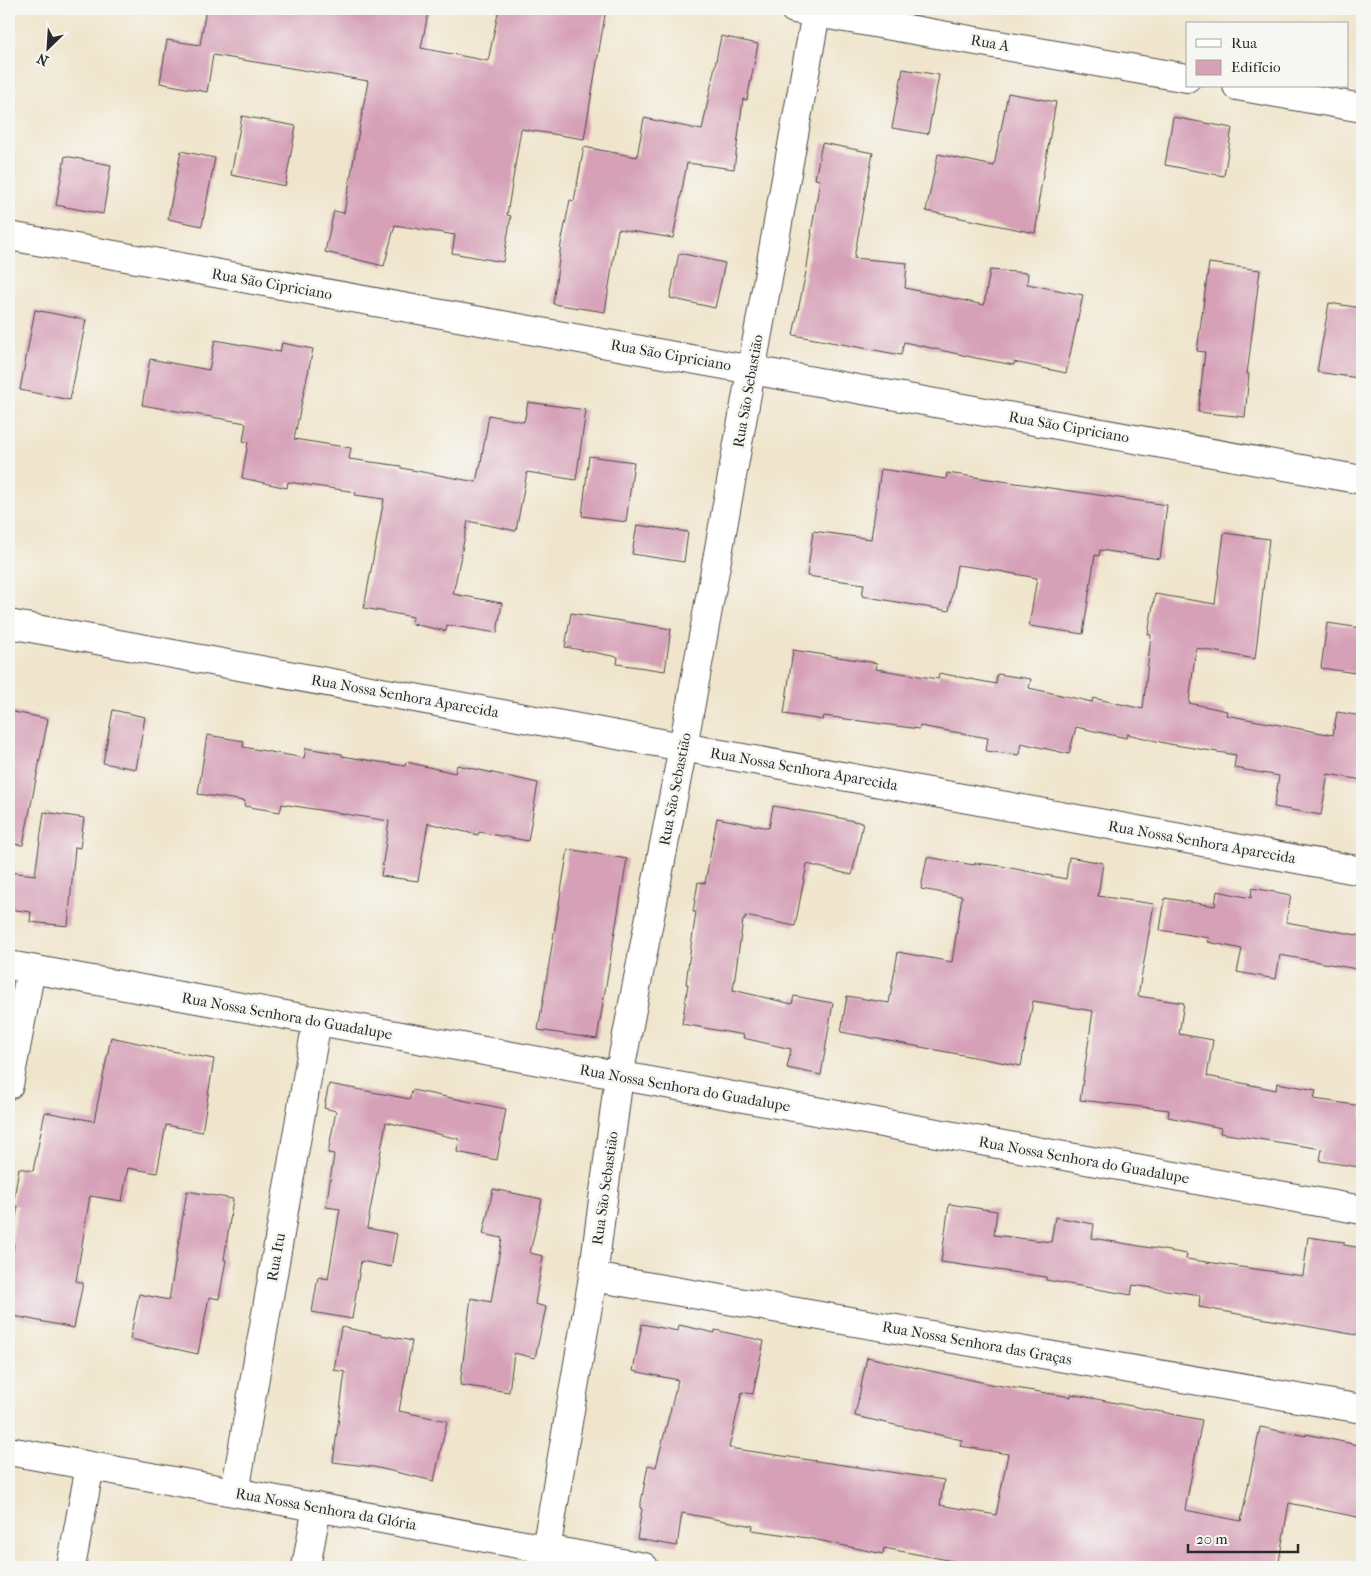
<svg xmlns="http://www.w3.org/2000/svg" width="1371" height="1576" font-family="'IM FELL French Canon',serif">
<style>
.building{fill:#d6a0b7}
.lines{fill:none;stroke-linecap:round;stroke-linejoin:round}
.street-casing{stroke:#494743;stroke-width:30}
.street{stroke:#fff;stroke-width:28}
.labels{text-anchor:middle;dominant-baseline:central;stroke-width:5;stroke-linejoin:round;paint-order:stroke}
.street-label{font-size:15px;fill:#2b2b2b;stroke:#f6f6f2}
</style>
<rect width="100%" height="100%" fill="#f6f6f2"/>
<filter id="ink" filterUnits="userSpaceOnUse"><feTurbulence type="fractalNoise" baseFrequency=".02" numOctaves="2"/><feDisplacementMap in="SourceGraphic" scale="10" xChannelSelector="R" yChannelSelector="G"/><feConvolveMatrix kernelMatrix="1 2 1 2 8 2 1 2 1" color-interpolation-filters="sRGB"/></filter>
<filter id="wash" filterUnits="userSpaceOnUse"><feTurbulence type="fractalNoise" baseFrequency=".0096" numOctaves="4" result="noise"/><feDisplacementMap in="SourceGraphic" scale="20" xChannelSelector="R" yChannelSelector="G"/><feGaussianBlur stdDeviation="1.12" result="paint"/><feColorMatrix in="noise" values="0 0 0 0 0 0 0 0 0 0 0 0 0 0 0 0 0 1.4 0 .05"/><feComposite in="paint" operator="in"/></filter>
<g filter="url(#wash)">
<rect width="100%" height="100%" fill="#f0e5cc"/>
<g id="blocks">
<path class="building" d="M 206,9 L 429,9 L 421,48 L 488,61 L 499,9 L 606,9 L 584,139 L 521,129 L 507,215 L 511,216 L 503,262 L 452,253 L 455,235 L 395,225 L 384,266 L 325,252 L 334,211 L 344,213 L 368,81 L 213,55 L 207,92 L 160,83 L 167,40 L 200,45 Z
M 721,36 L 758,44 L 747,100 L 743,99 L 734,169 L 687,163 L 673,238 L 618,229 L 605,312 L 553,304 L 561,244 L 570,200 L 574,201 L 584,147 L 637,157 L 644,118 L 702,130 Z
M 903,69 L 939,75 L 928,134 L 892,128 Z
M 1008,93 L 1056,102 L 1038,204 L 1040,205 L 1035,233 L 926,211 L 938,154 L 994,166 Z
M 242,116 L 296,126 L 285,186 L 231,175 Z
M 1173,117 L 1232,128 L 1224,176 L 1165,165 Z
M 822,143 L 873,153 L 854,258 L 907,263 L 905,288 L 984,305 L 990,270 L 1028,273 L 1027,284 L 1083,295 L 1066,373 L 1014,362 L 1014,365 L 976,358 L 904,342 L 901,355 L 793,335 L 807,267 L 812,233 L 811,233 L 820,180 L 815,179 Z
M 181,151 L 215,158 L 202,226 L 168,219 Z
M 65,156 L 111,165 L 103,214 L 56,205 Z
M 679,253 L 725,263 L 715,308 L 670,298 Z
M 1209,263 L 1260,270 L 1247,374 L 1249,374 L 1245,417 L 1198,412 L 1205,352 L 1197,351 Z
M 1329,303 L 1362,308 L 1362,350 L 1358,378 L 1317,372 Z
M 35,310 L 86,320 L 70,400 L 20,390 Z
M 215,340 L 280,352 L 282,343 L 313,349 L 294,439 L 351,448 L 349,459 L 401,466 L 401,468 L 476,482 L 479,468 L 480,468 L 489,415 L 524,422 L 528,402 L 586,410 L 576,480 L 527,472 L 516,531 L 468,521 L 453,594 L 502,603 L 497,633 L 447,625 L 446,631 L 412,624 L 413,617 L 364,608 L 384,499 L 355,495 L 356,492 L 288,482 L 287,488 L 242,478 L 248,442 L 243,441 L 246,423 L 142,405 L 150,359 L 209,370 Z
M 589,456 L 634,462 L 626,522 L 582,516 Z
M 881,469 L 946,479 L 947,473 L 1167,505 L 1160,559 L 1100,550 L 1099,556 L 1095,555 L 1083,634 L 1029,626 L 1037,578 L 993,570 L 957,565 L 949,611 L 862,596 L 864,584 L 807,576 L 813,531 L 871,539 Z
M 637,525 L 688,532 L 684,562 L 632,554 Z
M 1224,533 L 1269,539 L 1255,659 L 1196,648 L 1189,703 L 1227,711 L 1226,715 L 1333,735 L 1337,712 L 1362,716 L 1362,780 L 1328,774 L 1321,815 L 1274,807 L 1279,776 L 1234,768 L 1236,755 L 1169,744 L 1127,734 L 1126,738 L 1076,727 L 1069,754 L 1021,743 L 1019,755 L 986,751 L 988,738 L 920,726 L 919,729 L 824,716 L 823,720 L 784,714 L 793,650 L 877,663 L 876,669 L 938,679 L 939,673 L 996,684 L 997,674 L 1031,679 L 1029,688 L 1092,702 L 1093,698 L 1143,709 L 1151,635 L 1148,634 L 1155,594 L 1215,604 Z
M 571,613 L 671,629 L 665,671 L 617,664 L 618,657 L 565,647 Z
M 1327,623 L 1362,628 L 1362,674 L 1321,668 Z
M 113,710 L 145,717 L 136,769 L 103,763 Z
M 9,711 L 48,719 L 23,845 L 9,844 Z
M 207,735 L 244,741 L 243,747 L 304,758 L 306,748 L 342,754 L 342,756 L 405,766 L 406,762 L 455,773 L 457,765 L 538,783 L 528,841 L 479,832 L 478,835 L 428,823 L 418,881 L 381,876 L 389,821 L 282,804 L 280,812 L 244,806 L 245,801 L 198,794 Z
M 773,806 L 831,816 L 863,823 L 852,875 L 807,864 L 795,926 L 745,916 L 745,920 L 743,920 L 733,990 L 792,1004 L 794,996 L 833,1003 L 821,1075 L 787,1068 L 791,1049 L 743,1038 L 744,1035 L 682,1024 L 688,984 L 686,984 L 689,960 L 696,912 L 693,912 L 698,882 L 705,883 L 717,818 L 769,828 Z
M 44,812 L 84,818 L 80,848 L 75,847 L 68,926 L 30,922 L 31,912 L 9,909 L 9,872 L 35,875 Z
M 568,849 L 627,859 L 597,1039 L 538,1030 Z
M 927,857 L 974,865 L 975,863 L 1001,866 L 1066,879 L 1069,857 L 1103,863 L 1098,896 L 1154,904 L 1138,996 L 1184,1003 L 1179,1034 L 1213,1040 L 1207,1076 L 1276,1090 L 1277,1083 L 1316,1090 L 1314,1099 L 1362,1106 L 1362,1146 L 1359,1167 L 1320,1161 L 1322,1149 L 1220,1133 L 1221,1128 L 1168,1117 L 1169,1110 L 1080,1100 L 1093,1011 L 1033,1001 L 1021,1066 L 841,1032 L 847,996 L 889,1003 L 898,952 L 952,962 L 962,896 L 921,889 Z
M 1252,888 L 1291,895 L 1286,922 L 1362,936 L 1362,970 L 1280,955 L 1276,979 L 1237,972 L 1242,949 L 1208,942 L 1209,938 L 1160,930 L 1165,898 L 1215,906 L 1217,891 L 1251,898 Z
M 111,1037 L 156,1047 L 156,1048 L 214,1059 L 202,1132 L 166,1125 L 157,1173 L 128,1168 L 122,1201 L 90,1196 L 76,1281 L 83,1283 L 74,1328 L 9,1315 L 9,1271 L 14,1244 L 11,1243 L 18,1206 L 13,1205 L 19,1168 L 33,1171 L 45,1112 L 94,1121 Z
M 329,1084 L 410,1099 L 412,1090 L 506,1109 L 497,1160 L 457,1152 L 459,1139 L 386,1122 L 367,1228 L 397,1234 L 391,1267 L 361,1261 L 352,1319 L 312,1312 L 318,1277 L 328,1279 L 340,1209 L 326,1207 L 334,1154 L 328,1153 L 336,1111 L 324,1108 Z
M 493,1189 L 542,1199 L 530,1253 L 543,1256 L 535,1304 L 546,1307 L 535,1358 L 514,1353 L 509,1392 L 460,1385 L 471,1298 L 491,1302 L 502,1238 L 483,1234 Z
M 187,1191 L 233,1199 L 224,1260 L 226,1260 L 219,1299 L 209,1297 L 198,1354 L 130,1339 L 139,1294 L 169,1300 Z
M 949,1204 L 997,1211 L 994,1235 L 1051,1242 L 1055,1217 L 1094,1224 L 1092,1238 L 1187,1254 L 1186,1259 L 1303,1276 L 1308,1237 L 1344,1242 L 1344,1245 L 1362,1248 L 1362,1336 L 1199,1307 L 1200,1295 L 1133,1285 L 1131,1295 L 1046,1280 L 1046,1277 L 941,1262 Z
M 642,1324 L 678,1331 L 679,1325 L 715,1333 L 715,1330 L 764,1341 L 753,1394 L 742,1392 L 729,1448 L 944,1480 L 940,1505 L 996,1515 L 1008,1454 L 960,1446 L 962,1440 L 855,1416 L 867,1357 L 990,1384 L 1071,1397 L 1071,1394 L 1202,1420 L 1185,1510 L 1241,1521 L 1260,1427 L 1306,1436 L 1306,1434 L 1362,1446 L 1362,1518 L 1289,1503 L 1278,1567 L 985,1567 L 884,1548 L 883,1554 L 808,1538 L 752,1530 L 753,1526 L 682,1513 L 677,1546 L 637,1539 L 642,1509 L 640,1508 L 648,1465 L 656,1467 L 678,1380 L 633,1371 Z
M 341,1327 L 412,1341 L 399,1411 L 447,1421 L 434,1481 L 374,1467 L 333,1462 L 345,1372 L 334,1370 Z"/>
</g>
</g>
<g filter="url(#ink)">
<use href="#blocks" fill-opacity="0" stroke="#494743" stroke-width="1"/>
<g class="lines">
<g class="street-casing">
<path id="street" d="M 794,9 L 1187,78
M 1237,86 L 1362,108
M 9,236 L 1362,480
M 9,624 L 1362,871
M 9,965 L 1362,1210
M 9,1085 L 31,969
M 593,1277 L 1362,1409
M 9,1451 L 644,1567
M 235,1492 L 317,1021
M 71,1567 L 90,1466
M 306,1567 L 317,1507
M 543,1567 L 593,1277 L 619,1076 L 683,747 L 816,13"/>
</g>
<use href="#street" class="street"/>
</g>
</g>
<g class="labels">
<g class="street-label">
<text transform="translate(990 43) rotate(10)">Rua A</text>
<text transform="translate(272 284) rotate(10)">Rua São Cipriciano</text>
<text transform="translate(671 355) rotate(10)">Rua São Cipriciano</text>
<text transform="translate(748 391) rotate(-80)">Rua São Sebastião</text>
<text transform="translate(1069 427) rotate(10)">Rua São Cipriciano</text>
<text transform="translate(405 696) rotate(10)">Rua Nossa Senhora Aparecida</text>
<text transform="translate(804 769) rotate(10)">Rua Nossa Senhora Aparecida</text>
<text transform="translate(675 789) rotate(-79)">Rua São Sebastião</text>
<text transform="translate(1202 842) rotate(10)">Rua Nossa Senhora Aparecida</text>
<text transform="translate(287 1016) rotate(10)">Rua Nossa Senhora do Guadalupe</text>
<text transform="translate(685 1088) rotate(10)">Rua Nossa Senhora do Guadalupe</text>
<text transform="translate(1084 1160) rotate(10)">Rua Nossa Senhora do Guadalupe</text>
<text transform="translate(605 1188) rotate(-82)">Rua São Sebastião</text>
<text transform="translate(276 1257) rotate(-80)">Rua Itu</text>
<text transform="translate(977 1343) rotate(10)">Rua Nossa Senhora das Graças</text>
<text transform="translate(326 1509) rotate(10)">Rua Nossa Senhora da Glória</text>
</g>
</g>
<rect width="1371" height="1576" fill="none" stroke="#f6f6f2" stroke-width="30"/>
<rect x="1186" y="22" width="162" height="65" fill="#f6f6f2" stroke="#a5a5a2"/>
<rect x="1196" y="39" width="25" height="8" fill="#ffffff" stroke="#a5a5a2"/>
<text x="1231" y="48" font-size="15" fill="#2b2b2b">Rua</text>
<rect x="1196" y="60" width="25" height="15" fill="#d6a0b7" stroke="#a5a5a2"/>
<text x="1231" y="72" font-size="15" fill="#2b2b2b">Edifício</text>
<g transform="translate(48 48) rotate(205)" stroke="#f6f6f2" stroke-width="4" paint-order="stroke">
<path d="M0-4L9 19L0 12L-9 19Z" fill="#2b2b2b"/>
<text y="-8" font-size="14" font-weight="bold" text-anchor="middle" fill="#2b2b2b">N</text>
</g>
<path d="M1188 1544v8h110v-8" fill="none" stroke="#2b2b2b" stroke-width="2.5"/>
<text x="1196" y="1544" font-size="15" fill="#2b2b2b" stroke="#f6f6f2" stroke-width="4" paint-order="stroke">20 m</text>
</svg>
